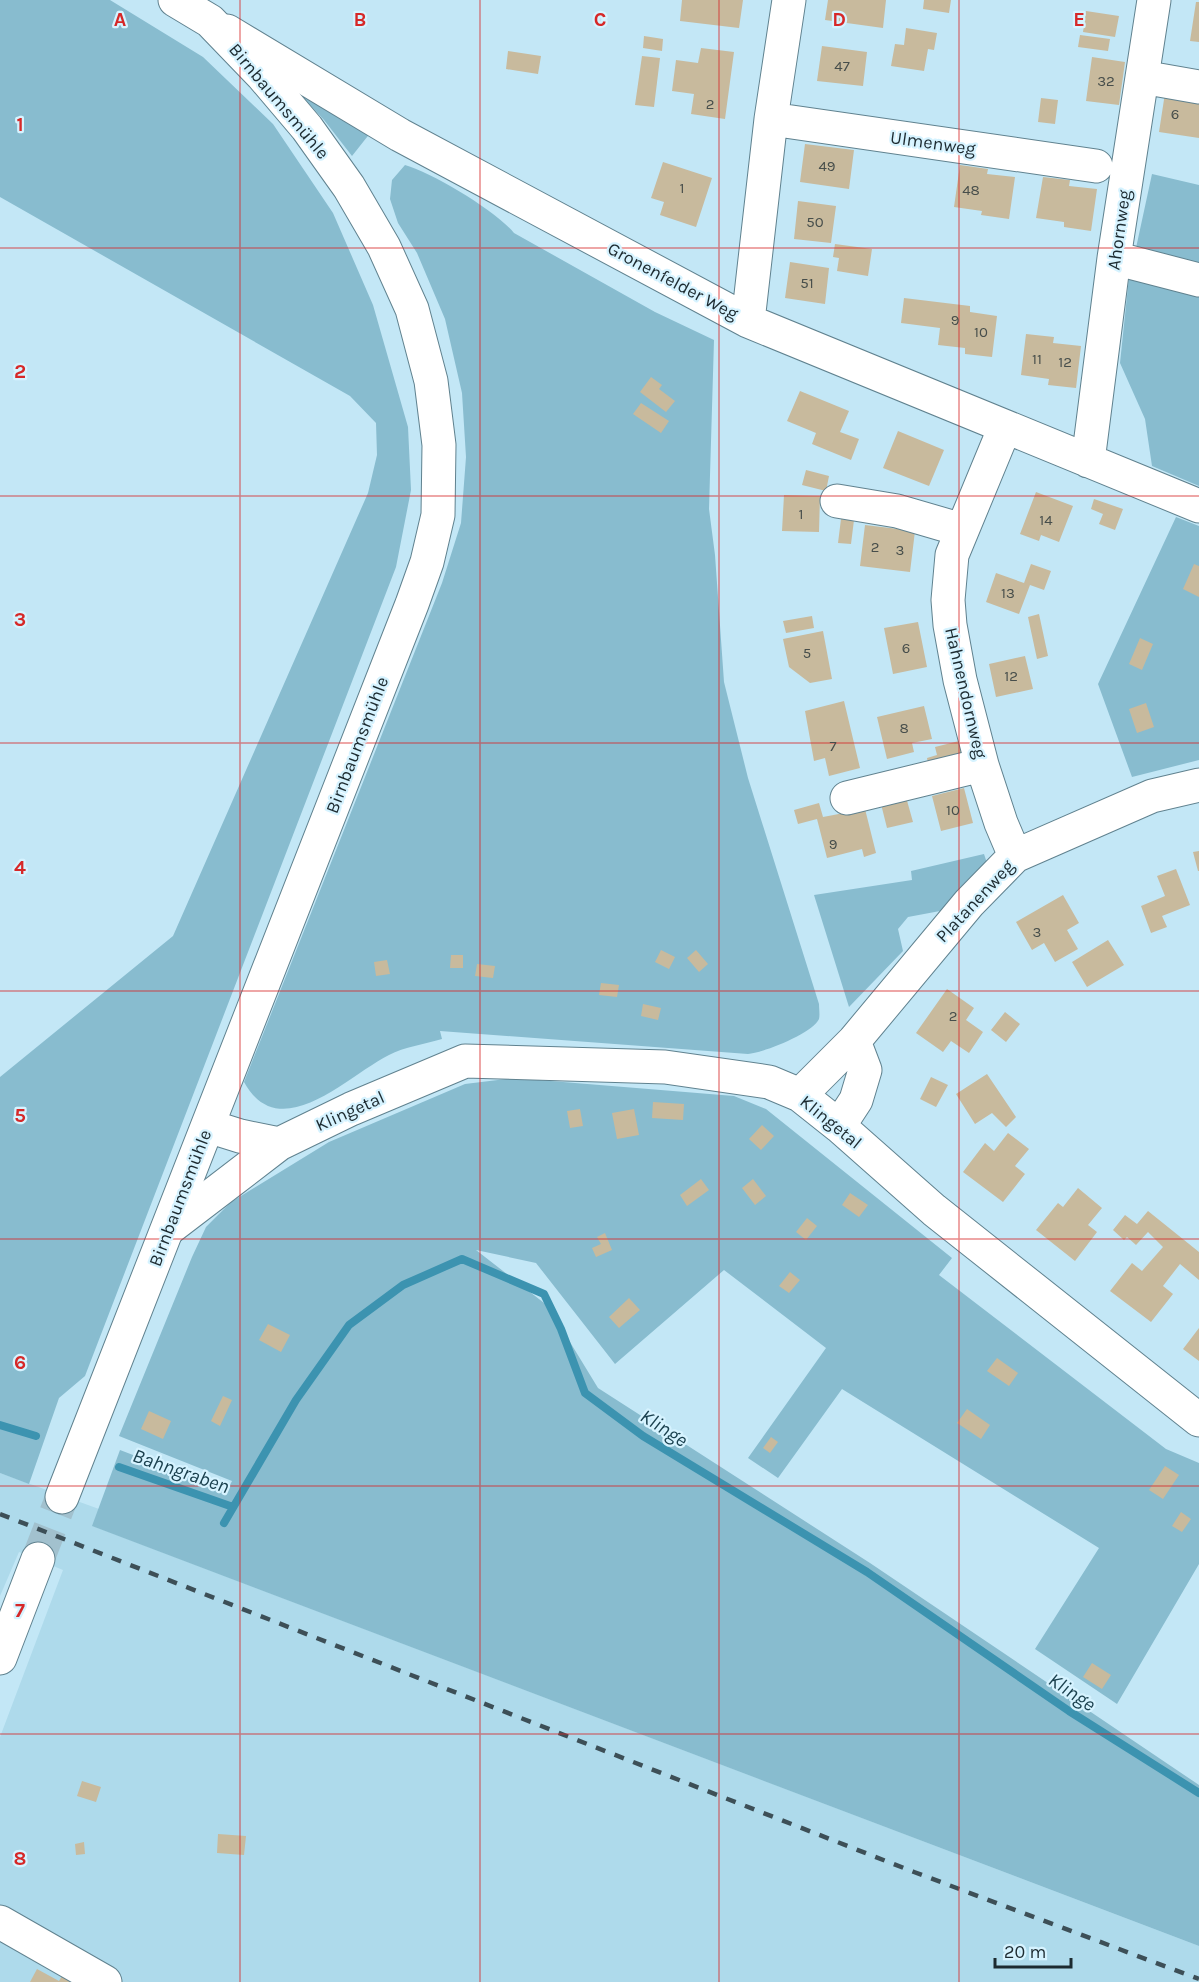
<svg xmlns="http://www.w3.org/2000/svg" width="1199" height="1982" font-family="Karla,sans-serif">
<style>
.built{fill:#aedaeb}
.green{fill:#88bccf}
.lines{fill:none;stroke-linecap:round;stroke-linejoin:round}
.stream{stroke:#3c93b0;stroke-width:8}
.building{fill:#c8ba9d}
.major-tunnel{stroke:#a2c1ce;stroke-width:33;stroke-dasharray:33 16;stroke-linecap:butt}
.minor-casing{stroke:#60828f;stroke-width:35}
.major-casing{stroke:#60828f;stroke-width:35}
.minor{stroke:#fff;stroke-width:33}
.major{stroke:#fff;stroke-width:33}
.rail{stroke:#3d4f57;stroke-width:4.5;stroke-dasharray:10 10;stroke-linecap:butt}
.grid{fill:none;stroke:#d62828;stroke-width:1.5;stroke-opacity:0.55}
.labels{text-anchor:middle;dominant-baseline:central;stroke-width:4.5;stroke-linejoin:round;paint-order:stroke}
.number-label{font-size:15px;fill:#474e4b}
.street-label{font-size:18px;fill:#1c2a30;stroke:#d6f3ff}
.water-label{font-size:20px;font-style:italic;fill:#1b414f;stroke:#d6f3ff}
.grid-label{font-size:20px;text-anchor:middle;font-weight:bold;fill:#d62828;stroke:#d6f3ff;stroke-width:4.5;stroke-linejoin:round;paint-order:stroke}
</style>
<rect width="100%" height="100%" fill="#c3e7f6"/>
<path class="built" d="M 0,1473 L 99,1509 L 93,1526 L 1199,1946 L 1199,1982 L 0,1982 L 0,1737 L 63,1570 L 19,1552 L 0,1596 Z"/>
<path class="green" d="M 0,0 L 110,0 L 203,57 L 273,124 L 333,213 L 373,305 L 408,427 L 411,490 L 396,567 L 85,1376 L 59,1398 L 29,1484 L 0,1473 L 0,1077 L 173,936 L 368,493 L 377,455 L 376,423 L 350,396 L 0,197 Z
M 298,92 L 371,132 L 352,156 L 324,120 Z
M 405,165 C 433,173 496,211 514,233 L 655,312 L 714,340 L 709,509 L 715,555 L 724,682 L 748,778 L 819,1004 C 819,1008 820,1015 819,1019 C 813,1033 763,1053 748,1054 L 440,1031 L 442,1039 C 425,1044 404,1047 389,1055 C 347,1076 280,1147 244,1082 L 442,583 L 461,523 L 466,457 L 462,393 L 445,319 L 417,253 L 398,223 L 390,199 L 392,180 Z
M 1152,174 L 1199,185 L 1199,265 L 1136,248 Z
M 1129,277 L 1199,295 L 1199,486 L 1152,466 L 1145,419 L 1120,363 Z
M 1176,517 L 1199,526 L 1199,760 L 1132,777 L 1098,684 Z
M 984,854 L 987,863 L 940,911 L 908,917 L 898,929 L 903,951 L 849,1007 L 814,895 L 912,880 L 911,871 Z
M 514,1078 L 734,1096 L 766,1109 L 952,1258 L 939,1275 L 1166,1449 L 1199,1463 L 1199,1564 L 1117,1704 L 1035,1649 L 1099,1548 L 842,1389 L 778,1478 L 748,1458 L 826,1348 L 724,1270 L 615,1364 L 536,1263 L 476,1250 L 548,1306 L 598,1388 L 870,1563 L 1199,1785 L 1199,1946 L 92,1526 L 120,1450 L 227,1491 L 232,1481 L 119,1436 L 192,1257 L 206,1227 L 231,1202 L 329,1142 L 465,1084 Z"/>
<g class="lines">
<path class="stream" d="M 0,1425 L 36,1436
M 119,1467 L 233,1507
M 224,1523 L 296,1400 L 349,1325 L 403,1285 L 462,1259 L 544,1294 L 561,1329 L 585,1393 L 643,1436 L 867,1572 L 1069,1711 L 1199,1793"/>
</g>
<path class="building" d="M 682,0 L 743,0 L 739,28 L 680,21 Z
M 828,0 L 886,0 L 883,28 L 825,20 Z
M 924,0 L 951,0 L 949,13 L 923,9 Z
M 1196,2 L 1199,2 L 1199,42 L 1190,41 Z
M 1086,11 L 1119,16 L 1115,37 L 1083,32 Z
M 906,28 L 937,33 L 934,50 L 928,49 L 924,71 L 891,66 L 895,44 L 904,45 Z
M 1080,35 L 1110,39 L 1108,51 L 1078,47 Z
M 644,36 L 663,39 L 662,51 L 643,48 Z
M 822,46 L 867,52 L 863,86 L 817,81 Z
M 701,48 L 734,52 L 725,119 L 691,114 L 694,94 L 672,91 L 676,60 L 698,63 Z
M 508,51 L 541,56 L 538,74 L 506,69 Z
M 642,56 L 660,58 L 654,107 L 635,105 Z
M 1092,57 L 1125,62 L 1119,105 L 1086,101 Z
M 1165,93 L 1199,98 L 1199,138 L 1159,132 Z
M 1041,98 L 1058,100 L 1055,124 L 1038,122 Z
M 805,144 L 854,150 L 849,189 L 800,182 Z
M 663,162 L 712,178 L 696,227 L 660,215 L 664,202 L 651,198 Z
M 960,165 L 988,169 L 987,174 L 1015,177 L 1009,219 L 981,215 L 982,211 L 954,207 Z
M 1043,177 L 1070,180 L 1069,186 L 1097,189 L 1091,231 L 1064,227 L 1064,222 L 1036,218 Z
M 798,201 L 836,206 L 831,243 L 794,239 Z
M 835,244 L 872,249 L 868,276 L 837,271 L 839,258 L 833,257 Z
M 790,262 L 829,268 L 825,304 L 785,298 Z
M 904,298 L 970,306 L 970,312 L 997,316 L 992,357 L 965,354 L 965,348 L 938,345 L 940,328 L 901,323 Z
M 1026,334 L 1054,337 L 1053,343 L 1081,346 L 1076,388 L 1048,385 L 1049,379 L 1021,375 Z
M 651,377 L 662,385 L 659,389 L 675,401 L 666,412 L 640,392 Z
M 800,391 L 849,411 L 840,432 L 859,439 L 851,460 L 812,444 L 816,433 L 787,421 Z
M 641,403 L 669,421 L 661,433 L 633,414 Z
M 898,431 L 944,450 L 929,486 L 883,468 Z
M 806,470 L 829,476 L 826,491 L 802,485 Z
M 1036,492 L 1073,506 L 1059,542 L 1041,535 L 1039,541 L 1020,534 Z
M 784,495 L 820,496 L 819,532 L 782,531 Z
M 1094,499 L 1123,509 L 1115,530 L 1099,524 L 1103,514 L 1091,509 Z
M 841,519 L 854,520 L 851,544 L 838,543 Z
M 865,525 L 915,531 L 910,572 L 860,566 Z
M 1031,564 L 1051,571 L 1044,590 L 1030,585 L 1019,614 L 986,602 L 996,573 L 1024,583 Z
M 1194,564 L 1199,566 L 1199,597 L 1183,589 Z
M 1039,614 L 1048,656 L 1037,659 L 1028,617 Z
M 812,616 L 814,628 L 786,633 L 783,621 Z
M 918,622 L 927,667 L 893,674 L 884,628 Z
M 823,631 L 832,679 L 810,683 L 789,667 L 783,639 Z
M 1140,638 L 1153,644 L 1142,670 L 1129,664 Z
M 1025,656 L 1033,689 L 996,697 L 989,664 Z
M 844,701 L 860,768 L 829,776 L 825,758 L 814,761 L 805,711 Z
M 1146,703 L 1154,727 L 1137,733 L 1129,709 Z
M 924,706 L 932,739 L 912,743 L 914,752 L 887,759 L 877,717 Z
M 959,741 L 964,760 L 929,769 L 927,758 L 937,755 L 935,747 Z
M 964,788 L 973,823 L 941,831 L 932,796 Z
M 906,797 L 913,822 L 887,828 L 881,804 Z
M 819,803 L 823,817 L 865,809 L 876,853 L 864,857 L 862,849 L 827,858 L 817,819 L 798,824 L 794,810 Z
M 1199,851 L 1199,871 L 1198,871 L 1193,852 Z
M 1176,869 L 1190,905 L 1162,916 L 1167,927 L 1151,933 L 1141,906 L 1165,896 L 1157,876 Z
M 1063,895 L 1079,923 L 1067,930 L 1078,949 L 1055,962 L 1044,943 L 1032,950 L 1016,922 Z
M 1108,940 L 1124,965 L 1087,987 L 1072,962 Z
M 661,950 L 675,957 L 669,969 L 655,962 Z
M 696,950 L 708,964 L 699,972 L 687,958 Z
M 451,955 L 463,955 L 463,968 L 450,968 Z
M 387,960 L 390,974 L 376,976 L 374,962 Z
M 477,964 L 495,966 L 493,978 L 475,976 Z
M 601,983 L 619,985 L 617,997 L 599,995 Z
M 947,989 L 974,1008 L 966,1020 L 983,1032 L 969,1053 L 951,1041 L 943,1052 L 916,1033 Z
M 643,1004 L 661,1008 L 658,1020 L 641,1016 Z
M 1005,1012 L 1020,1024 L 1006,1042 L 991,1030 Z
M 987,1074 L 1016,1117 L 1006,1127 L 992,1113 L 975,1124 L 956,1094 Z
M 931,1077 L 948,1085 L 936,1107 L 920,1099 Z
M 653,1102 L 684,1104 L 683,1120 L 652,1118 Z
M 580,1109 L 583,1126 L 570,1128 L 567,1111 Z
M 634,1109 L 639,1135 L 617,1139 L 612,1113 Z
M 762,1125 L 774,1136 L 761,1150 L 749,1139 Z
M 1008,1133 L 1029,1149 L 1015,1166 L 1025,1174 L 1003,1202 L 963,1172 L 985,1143 L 994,1151 Z
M 701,1179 L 709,1190 L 687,1206 L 680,1195 Z
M 753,1179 L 766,1196 L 755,1205 L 742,1188 Z
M 1078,1188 L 1102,1208 L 1088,1225 L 1097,1232 L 1075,1261 L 1036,1230 L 1058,1203 L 1063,1207 Z
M 850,1193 L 868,1205 L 859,1217 L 842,1205 Z
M 1148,1211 L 1199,1252 L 1199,1280 L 1180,1264 L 1163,1286 L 1173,1294 L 1151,1322 L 1110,1291 L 1132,1263 L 1142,1271 L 1163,1247 L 1148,1232 L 1136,1245 L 1127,1237 L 1124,1240 L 1113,1230 L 1125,1215 L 1137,1224 Z
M 807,1218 L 817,1226 L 806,1240 L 796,1232 Z
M 605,1233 L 612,1250 L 596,1257 L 592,1248 L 601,1244 L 597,1237 Z
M 790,1272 L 800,1280 L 789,1293 L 779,1286 Z
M 629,1298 L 640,1310 L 619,1328 L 609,1317 Z
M 268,1324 L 290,1335 L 281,1352 L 259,1340 Z
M 1199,1328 L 1199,1361 L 1183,1349 Z
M 997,1358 L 1018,1373 L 1009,1386 L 987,1371 Z
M 223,1396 L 232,1400 L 220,1426 L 211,1421 Z
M 967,1409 L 990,1425 L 981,1439 L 957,1423 Z
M 149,1411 L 171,1421 L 163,1439 L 141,1429 Z
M 771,1437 L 778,1442 L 770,1453 L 763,1448 Z
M 1165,1466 L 1179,1475 L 1163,1499 L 1149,1490 Z
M 1181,1512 L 1191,1519 L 1182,1532 L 1172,1526 Z
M 1092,1663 L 1111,1675 L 1102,1689 L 1083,1677 Z
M 82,1781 L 101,1787 L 96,1802 L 77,1796 Z
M 218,1834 L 246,1836 L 244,1855 L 217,1853 Z
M 84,1842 L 85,1854 L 76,1855 L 75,1844 Z
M 37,1969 L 59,1981 L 66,1969 L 88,1982 L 30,1982 Z"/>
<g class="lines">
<path class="major-tunnel" d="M 38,1559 L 62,1497"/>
<g class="minor-casing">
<path id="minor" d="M 227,31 L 400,135 L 748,321 L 1199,506
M 1142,77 L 1199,87
M 771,119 L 1096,166
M 1114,258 L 1199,280
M 748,321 L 771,119 L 789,0
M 1005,427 L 952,555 L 948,600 L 950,625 L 960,680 L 982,765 L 1001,823 L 1015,856
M 1088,461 L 1114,258 L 1154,0
M 837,501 L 897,511 L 962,530
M 847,798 L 982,765
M 800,1095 L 854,1041 L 969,903 L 1015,856 L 1152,796 L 1199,785
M 208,1126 L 240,1136 L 279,1144
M 839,1126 L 856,1100 L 865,1070 L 854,1041
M 168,1229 L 279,1144 L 351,1109 L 465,1061 L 665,1067 L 769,1082 L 800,1095 L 839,1126 L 934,1210 L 1199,1420
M 0,1922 L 105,1982"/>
</g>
<g class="major-casing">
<path id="major" d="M 62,1497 L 412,604 L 427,562 L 438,515 L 439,445 L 431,381 L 412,309 L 384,247 L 349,187 L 307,128 L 262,75 L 210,21 L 175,0
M 0,1658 L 38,1559"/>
</g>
<use href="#minor" class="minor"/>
<use href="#major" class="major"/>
<path class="rail" d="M 0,1514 L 914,1872 L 1199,1979"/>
</g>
<path class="grid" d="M 240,0 L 240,1982M 480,0 L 480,1982M 719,0 L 719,1982M 959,0 L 959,1982M 0,248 L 1199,248M 0,496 L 1199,496M 0,743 L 1199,743M 0,991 L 1199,991M 0,1239 L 1199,1239M 0,1486 L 1199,1486M 0,1734 L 1199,1734"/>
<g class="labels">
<g class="number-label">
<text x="842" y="66">47</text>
<text x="1106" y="81">32</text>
<text x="710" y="104">2</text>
<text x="1175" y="114">6</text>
<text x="827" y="166">49</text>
<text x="682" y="188">1</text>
<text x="971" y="190">48</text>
<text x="815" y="222">50</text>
<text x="807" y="283">51</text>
<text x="955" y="320">9</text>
<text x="981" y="332">10</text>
<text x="1037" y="359">11</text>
<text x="1065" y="362">12</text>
<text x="801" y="514">1</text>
<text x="1046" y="520">14</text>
<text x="875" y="547">2</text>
<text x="900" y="550">3</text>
<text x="1008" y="593">13</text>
<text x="906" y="648">6</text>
<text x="807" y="653">5</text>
<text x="1011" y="676">12</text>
<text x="904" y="728">8</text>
<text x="833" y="746">7</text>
<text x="953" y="810">10</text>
<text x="833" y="844">9</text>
<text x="1037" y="932">3</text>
<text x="953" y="1016">2</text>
</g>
<g class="street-label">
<text transform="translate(279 101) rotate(50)">Birnbaumsmühle</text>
<text transform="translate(933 143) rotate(8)">Ulmenweg</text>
<text transform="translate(1119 230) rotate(-82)">Ahornweg</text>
<text transform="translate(673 281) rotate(28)">Gronenfelder Weg</text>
<text transform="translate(966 693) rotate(77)">Hahnendornweg</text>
<text transform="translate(357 745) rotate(-69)">Birnbaumsmühle</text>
<text transform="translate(975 901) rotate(-47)">Platanenweg</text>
<text transform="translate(350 1111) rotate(-24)">Klingetal</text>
<text transform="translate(831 1122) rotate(39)">Klingetal</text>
<text transform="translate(180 1198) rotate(-69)">Birnbaumsmühle</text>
</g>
<g class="water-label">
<text transform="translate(664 1428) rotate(33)">Klinge</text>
<text transform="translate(181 1471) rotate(19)">Bahngraben</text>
<text transform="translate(1072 1692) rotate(34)">Klinge</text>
</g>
</g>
<g class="grid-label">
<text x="120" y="26">A</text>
<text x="360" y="26">B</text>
<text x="600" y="26">C</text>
<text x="839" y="26">D</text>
<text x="1079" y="26">E</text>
<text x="20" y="131">1</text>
<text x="20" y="378">2</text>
<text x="20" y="626">3</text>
<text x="20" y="874">4</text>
<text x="20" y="1122">5</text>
<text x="20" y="1369">6</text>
<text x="20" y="1617">7</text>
<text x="20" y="1865">8</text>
</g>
<path d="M995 1958v9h76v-9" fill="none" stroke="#1c2a30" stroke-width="3"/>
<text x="1004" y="1958" font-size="18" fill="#1c2a30" stroke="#d6f3ff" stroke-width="4.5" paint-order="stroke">20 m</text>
</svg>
